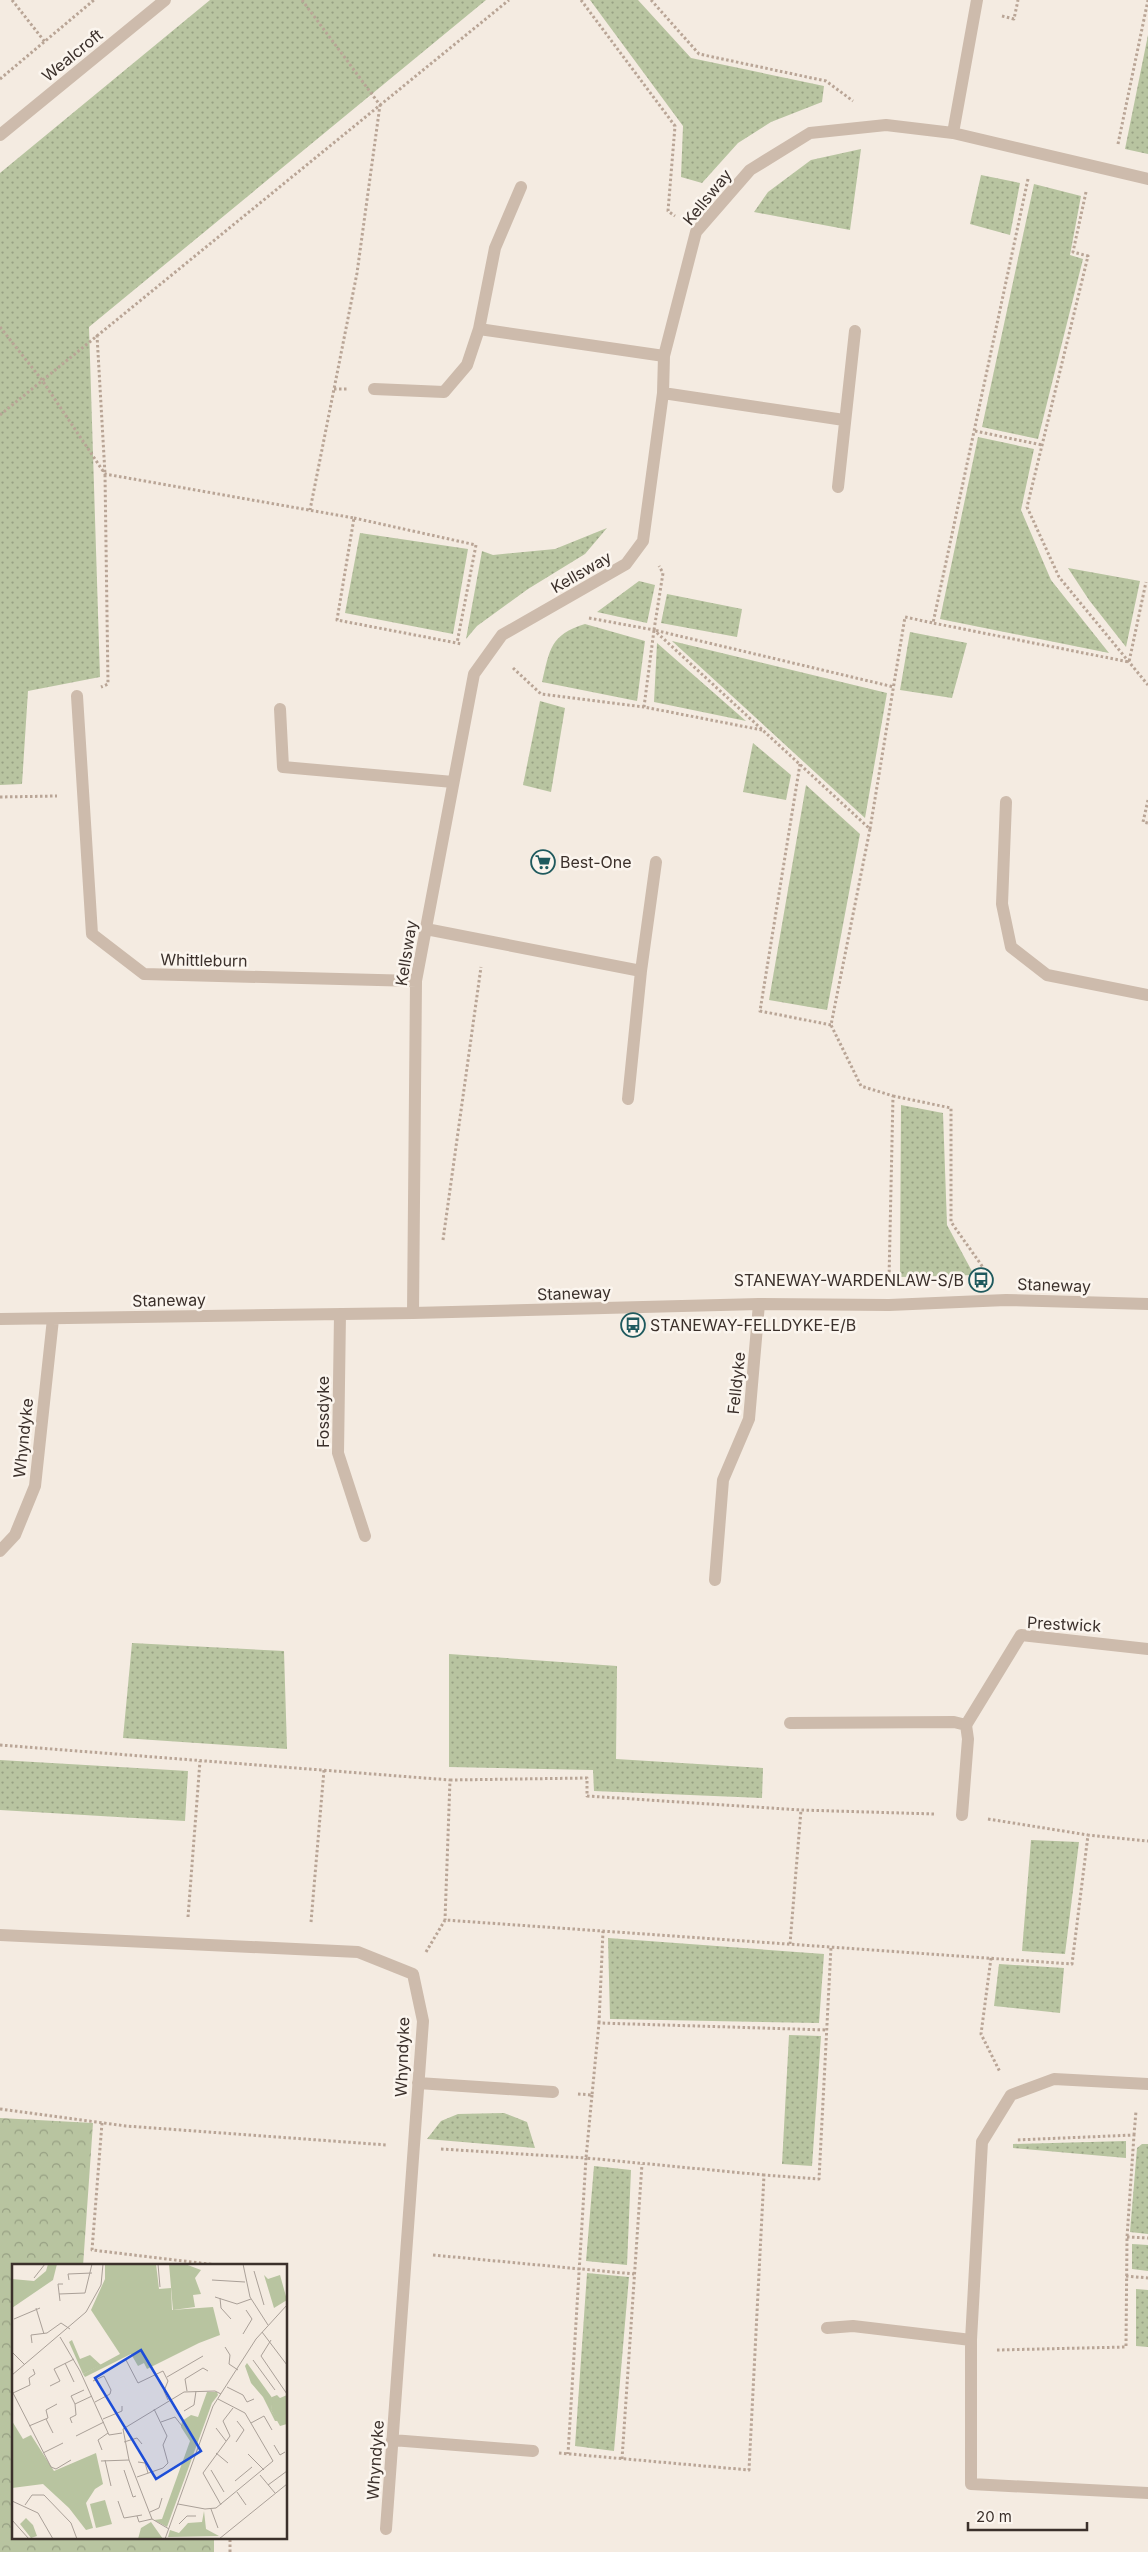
<svg xmlns="http://www.w3.org/2000/svg" width="1148" height="2552" font-family="Inter,sans-serif">
<style>
.grass{fill:url(#grass-dots)}
.forest{fill:url(#forest-crowns)}
.lines{fill:none;stroke-linecap:round;stroke-linejoin:round}
.path{stroke:#b9a596;stroke-width:3;stroke-dasharray:2.5 2.5;stroke-linecap:butt}
.service{stroke:#cdbbac;stroke-width:12}
.minor{stroke:#cdbbac;stroke-width:12}
.tertiary{stroke:#cdbbac;stroke-width:12}
.labels{text-anchor:middle;dominant-baseline:central;stroke-width:5;stroke-linejoin:round;paint-order:stroke}
.street-label{font-size:16px;fill:#3b302b;stroke:#fbf5ee}
.poi-label{font-size:16px;fill:#3b302b;stroke:#fbf5ee;text-anchor:start}
.inset-road{fill:none;stroke:#aaa098;stroke-width:1}
.view{fill:#1d4ed8;fill-opacity:0.15;stroke:#1d4ed8;stroke-width:2.5}
.inset-edge{fill:none;stroke:#3b302b;stroke-width:2.5}
</style>
<defs>
<pattern id="grass-dots" width="8" height="8" patternUnits="userSpaceOnUse" patternTransform="scale(1.25)"><rect width="8" height="8" fill="#b8c4a0"/><path d="M2 2h.1M6 6h.1" fill="none" stroke="#97a083" stroke-width="1.8" stroke-linecap="round"/></pattern>
<pattern id="forest-crowns" width="20" height="18" patternUnits="userSpaceOnUse" patternTransform="scale(1.25)"><rect width="20" height="18" fill="#b8c4a0"/><path d="M2 6a3 3 0 1 1 6 0M12 15a3 3 0 1 1 6 0" fill="none" stroke="#97a083"/></pattern>
</defs>
<rect width="100%" height="100%" fill="#f4ebe1"/>
<path class="grass" d="M 210,0 L 486,0 L 89,327 L 100,677 L 28,691 L 22,784 L 0,785 L 0,173 Z
M 590,0 L 638,0 L 691,58 L 824,86 L 822,102 L 771,122 L 738,143 L 702,183 L 681,177 L 683,126 Z
M 1148,35 L 1148,154 L 1125,149 Z
M 861,149 L 850,230 L 754,212 L 768,192 L 811,160 Z
M 981,175 L 1020,183 L 1010,235 L 970,224 Z
M 1034,184 L 1081,196 L 1070,255 L 1083,259 L 1038,439 L 982,427 Z
M 978,437 L 1034,449 L 1021,510 L 1051,580 L 1109,653 L 940,619 Z
M 607,528 L 585,554 L 528,589 L 477,626 L 466,639 L 482,551 L 493,555 L 555,549 Z
M 360,533 L 468,549 L 453,634 L 345,613 Z
M 1068,568 L 1140,581 L 1126,647 L 1089,600 Z
M 639,581 L 655,585 L 647,623 L 597,612 Z
M 667,594 L 742,609 L 737,637 L 661,623 Z
M 585,624 L 645,641 L 637,701 L 542,682 C 550,649 550,635 585,624 Z
M 910,632 L 967,643 L 952,698 L 900,690 Z
M 672,641 L 887,693 L 865,818 Z
M 657,643 L 746,721 L 654,702 Z
M 540,701 L 565,708 L 551,792 L 523,785 Z
M 753,743 L 791,775 L 786,800 L 743,792 Z
M 806,785 L 860,834 L 827,1010 L 769,1000 Z
M 901,1105 L 943,1113 L 947,1225 L 974,1275 L 900,1277 Z
M 132,1643 L 284,1651 L 287,1749 L 123,1738 Z
M 449,1654 L 617,1666 L 616,1759 L 763,1768 L 762,1798 L 594,1791 L 593,1770 L 449,1767 Z
M 0,1760 L 188,1771 L 185,1821 L 0,1810 Z
M 1031,1840 L 1079,1842 L 1065,1954 L 1022,1951 Z
M 608,1938 L 824,1954 L 819,2023 L 610,2019 Z
M 999,1964 L 1064,1968 L 1060,2013 L 994,2006 Z
M 789,2035 L 821,2036 L 812,2166 L 782,2164 Z
M 504,2113 L 527,2122 L 535,2148 L 427,2139 L 441,2121 L 458,2114 Z
M 1126,2141 L 1126,2158 L 1013,2148 L 1013,2144 Z
M 1142,2144 L 1148,2144 L 1148,2234 L 1130,2232 L 1137,2148 Z
M 594,2166 L 631,2170 L 627,2265 L 586,2261 Z
M 1132,2244 L 1148,2245 L 1148,2271 L 1132,2269 Z
M 587,2273 L 629,2277 L 614,2451 L 575,2446 Z
M 1136,2289 L 1148,2290 L 1148,2347 L 1136,2346 Z"/>
<path class="forest" d="M 0,2118 L 93,2123 L 83,2266 L 14,2266 L 14,2538 L 214,2538 L 214,2552 L 0,2552 Z"/>
<g class="lines">
<path class="path" d="M 12,0 L 45,42
M 302,0 L 380,105 L 357,273 L 310,510
M 581,0 L 675,126 L 668,211 L 675,216
M 651,0 L 699,54 L 826,81 L 853,101
M 1002,16 L 1014,19 L 1018,0
M 0,79 L 94,0
M 1118,144 L 1148,0
M 1028,179 L 933,623 L 1129,662 L 1146,582
M 1086,192 L 1073,252 L 1088,256 L 1027,507 L 1059,577 L 1148,685
M 0,327 L 42,380 L 105,474 L 354,518 L 337,620 L 462,644
M 97,335 L 105,474 L 108,684 L 101,687
M 334,389 L 348,389
M 0,415 L 509,0
M 975,431 L 1042,445
M 354,518 L 476,545 L 457,643
M 589,618 L 654,630 L 870,829 L 831,1025 L 861,1086 L 893,1096 L 889,1279
M 654,630 L 663,573 L 659,566
M 513,668 L 541,694 L 644,707
M 762,730 L 644,707 L 654,630 L 894,687
M 800,764 L 760,1011 L 831,1025
M 0,797 L 57,796
M 1148,800 L 1143,822 L 1148,823
M 870,829 L 905,617 L 933,623
M 893,1096 L 951,1108 L 951,1222 L 987,1273
M 443,1240 L 481,967
M 0,1745 L 450,1780 L 445,1920
M 450,1780 L 587,1778 L 587,1796 L 801,1810 L 934,1814
M 988,1819 L 1088,1835
M 188,1917 L 200,1761
M 311,1922 L 324,1770
M 790,1944 L 801,1810
M 426,1952 L 445,1920 L 1072,1964 L 1088,1835 L 1148,1841
M 991,1958 L 981,2034 L 1000,2072
M 599,2023 L 603,1931
M 578,2094 L 592,2095 L 599,2023 L 827,2030
M 592,2095 L 586,2158 L 764,2175
M 0,2109 L 126,2126 L 387,2145
M 102,2123 L 92,2250 L 225,2266
M 1134,2135 L 1136,2111
M 441,2149 L 586,2158 L 568,2454
M 1127,2237 L 1148,2238
M 433,2255 L 634,2274
M 1126,2276 L 1148,2278
M 997,2350 L 1126,2347 L 1127,2237 L 1134,2135 L 1016,2140
M 559,2453 L 749,2470 L 764,2175 L 819,2179 L 831,1947
M 622,2459 L 642,2164
M 230,2552 L 230,2538"/>
<path class="service" d="M 790,1723 L 954,1722 L 966,1725 L 968,1739 L 962,1815"/>
<path class="minor" d="M 953,133 L 977,0
M 479,329 L 664,356
M 374,389 L 444,392 L 467,365 L 479,329 L 495,248 L 521,187
M 663,393 L 844,420
M 838,487 L 855,331
M 77,696 L 92,934 L 144,974 L 416,981
M 280,709 L 283,767 L 453,782
M 1006,802 L 1002,904 L 1011,947 L 1047,975 L 1148,995
M 426,929 L 641,971
M 628,1099 L 641,971 L 656,862
M 413,1313 L 416,981 L 474,674 L 502,635 L 626,564 L 643,541 L 663,393 L 664,356 L 696,232 L 750,170 L 810,133 L 886,125 L 953,133 L 1148,179
M 340,1314 L 338,1453 L 365,1536
M 0,1319 L 413,1313 L 759,1304 L 889,1305 L 1006,1300 L 1148,1304
M 0,1551 L 15,1535 L 35,1486 L 53,1319
M 715,1580 L 723,1480 L 749,1419 L 759,1304
M 966,1725 L 1021,1635 L 1148,1649
M 0,1935 L 358,1952 L 413,1974 L 423,2021 L 386,2529
M 418,2083 L 553,2092
M 1148,2084 L 1054,2079 L 1011,2095 L 982,2142 L 971,2340 L 971,2484 L 1148,2493
M 827,2328 L 853,2326 L 971,2340
M 392,2440 L 533,2451"/>
<path class="tertiary" d="M 0,135 L 165,0"/>
</g>
<defs>
<g id="supermarket-ring" transform="scale(1.25)"><circle r="9.5" fill="#fbf5ee" stroke="#1f5a5e" stroke-width="1.5"/><path d="M-6-5.5h2.5l.6 2H6L4.5 2H-2.5L-4.4-4H-6ZM-1.5 3.2a1.3 1.3 0 1 0 .1 0ZM3 3.2a1.3 1.3 0 1 0 .1 0Z" fill="#1f5a5e"/></g>
<g id="bus-ring" transform="scale(1.25)"><circle r="9.5" fill="#fbf5ee" stroke="#1f5a5e" stroke-width="1.5"/><path d="M-5-6H5V4H4V6H2V4H-2V6H-4V4H-5ZM-3.5-4V0h7V-4ZM-3.5 1.2v1.5H-2V1.2ZM2 1.2v1.5H3.5V1.2Z" fill="#1f5a5e"/></g>
</defs>
<g fill-rule="evenodd">
<use href="#supermarket-ring" x="543" y="862"/>
<use href="#bus-ring" x="981" y="1280"/>
<use href="#bus-ring" x="633" y="1325"/>
</g>
<g class="labels">
<g class="street-label">
<text transform="translate(72 55) rotate(-39)">Wealcroft</text>
<text transform="translate(707 197) rotate(-51)">Kellsway</text>
<text transform="translate(581 572) rotate(-30)">Kellsway</text>
<text transform="translate(406 953) rotate(-81)">Kellsway</text>
<text transform="translate(204 960) rotate(1)">Whittleburn</text>
<text transform="translate(1054 1285) rotate(2)">Staneway</text>
<text transform="translate(574 1293) rotate(-2)">Staneway</text>
<text transform="translate(169 1300) rotate(-1)">Staneway</text>
<text transform="translate(736 1383) rotate(-84)">Felldyke</text>
<text transform="translate(323 1412) rotate(-90)">Fossdyke</text>
<text transform="translate(23 1438) rotate(-84)">Whyndyke</text>
<text transform="translate(1064 1624) rotate(3)">Prestwick</text>
<text transform="translate(402 2057) rotate(-88)">Whyndyke</text>
<text transform="translate(375 2460) rotate(-86)">Whyndyke</text>
</g>
<g class="poi-label">
<text x="560" y="862">Best-One</text>
<text x="964" y="1280" text-anchor="end">STANEWAY-WARDENLAW-S/B</text>
<text x="650" y="1325">STANEWAY-FELLDYKE-E/B</text>
</g>
</g>
<g transform="translate(12 2264)">
<rect width="275" height="275" fill="#f4ebe1"/>
<path d="M 157,0 L 173,0 L 189,6 L 183,14 L 189,30 L 181,31 L 183,43 L 161,46 ZM 60,76 L 68,95 L 78,91 L 89,101 L 71,110 L 57,78 ZM 195,128 L 205,128 L 206,131 L 200,139 L 155,263 L 142,256 L 150,255 L 178,177 L 169,163 L 170,157 L 179,151 L 186,153 ZM 265,131 L 268,134 L 275,131 L 275,160 L 268,162 L 259,146 L 260,133 ZM 192,247 L 194,265 L 207,272 L 156,273 L 158,266 L 167,269 L 176,259 L 190,258 ZM 14,254 L 21,261 L 25,272 L 19,274 L 8,260 Z" fill="#b8c4a0"/>
<path d="M 36,0 L 45,0 L 41,16 L 0,44 L 0,15 L 22,17 L 34,7 ZM 93,0 L 144,0 L 147,25 L 159,24 L 160,46 L 201,43 L 208,71 L 187,79 L 135,105 L 132,99 L 126,102 L 119,90 L 73,113 L 71,110 L 108,90 L 79,46 L 93,15 ZM 235,99 L 261,135 L 259,146 L 266,157 L 263,157 L 251,133 L 239,119 L 233,102 ZM 0,157 L 11,175 L 19,171 L 42,207 L 84,189 L 91,220 L 83,225 L 74,239 L 81,264 L 74,266 L 57,244 L 31,220 L 0,224 Z" fill="#b8c4a0"/>
<path d="M 252,11 L 256,15 L 268,11 L 275,36 L 262,44 ZM 93,236 L 100,260 L 84,264 L 78,240 ZM 139,258 L 151,275 L 126,275 L 129,264 Z" fill="#b8c4a0"/>
<path class="inset-road" d="M 146,0 L 148,23M 196,0 L 223,0M 231,0 L 238,33 L 256,61M 242,7 L 252,41M 22,14 L 33,0M 57,16 L 56,10 L 80,9M 200,16 L 233,18M 47,30 L 73,29 L 80,0M 203,33 L 225,40 L 239,35M 208,34 L 209,44 L 219,55M 48,37 L 46,20 L 51,20M 24,44 L 32,70M 2,55 L 28,44M 250,68 L 275,101M 231,70 L 240,55 L 234,46M 48,73 L 68,107 L 97,171 L 110,169M 259,76 L 249,92 L 275,130M 20,79 L 19,71 L 35,69 L 49,59 L 58,65M 213,83 L 218,91 L 217,100 L 226,106M 0,88 L 13,101M 114,96 L 126,119 L 151,107 L 156,117 L 152,127 L 156,136M 241,96 L 263,126M 53,99 L 62,118M 0,111 L 74,48 L 89,21 L 91,0M 155,113 L 191,92M 81,117 L 92,112 L 99,126 L 98,130 L 83,138M 38,122 L 48,117 L 42,105 L 62,95M 215,123 L 231,131 L 235,138 L 242,135M 72,126 L 59,132 L 63,140 L 80,132M 0,127 L 39,203 L 44,205 L 59,196M 175,127 L 173,115 L 191,104 L 196,107M 1,129 L 18,121 L 17,114 L 23,110 L 21,105M 172,147 L 182,141 L 184,127M 34,155 L 41,169M 91,155 L 110,147 L 110,142M 149,158 L 163,153 L 170,162M 60,159 L 58,154 L 64,151 L 63,140M 239,159 L 252,152 L 260,166M 17,162 L 36,154 L 34,146 L 45,140M 204,164 L 214,177M 64,172 L 92,158M 112,178 L 125,174 L 130,180M 224,178 L 232,166 L 225,157M 262,181 L 268,191 L 273,188M 90,186 L 86,176 L 96,169M 31,189 L 51,179M 204,189 L 216,199M 236,190 L 252,206M 93,196 L 99,222M 89,197 L 117,196M 126,198 L 133,199 L 136,209M 112,206 L 121,233 L 124,232M 199,206 L 212,228M 248,211 L 263,229M 125,213 L 151,204 L 156,199 L 151,181 L 155,172 L 142,145M 223,217 L 240,203M 256,221 L 275,207M 225,228 L 234,241M 0,237 L 26,249 L 41,275M 106,237 L 112,254 L 130,251M 166,240 L 193,245 L 204,244 L 261,197 L 233,149 L 206,135M 13,241 L 20,231 L 32,231 L 59,259 L 65,275M 209,241 L 191,209 L 218,172 L 211,157 L 221,144M 199,245 L 206,264M 138,248 L 147,244 L 150,234M 125,252 L 127,258 L 140,255M 0,256 L 17,275M 167,260 L 175,252 L 184,252M 157,265 L 140,255 L 117,196 L 111,165 L 172,128 L 203,127 L 209,130M 153,275 L 201,142 L 244,75 L 275,41M 207,275 L 275,220"/>
<path class="view" d="M 129,86 L 189,187 L 144,215 L 83,114 Z"/>
<rect width="275" height="275" class="inset-edge"/>
</g>
<path d="M968 2522v8h119v-8" fill="none" stroke="#3b302b" stroke-width="2.5"/>
<text x="976" y="2522" font-size="15" fill="#3b302b" stroke="#fbf5ee" stroke-width="4" paint-order="stroke">20 m</text>
</svg>
